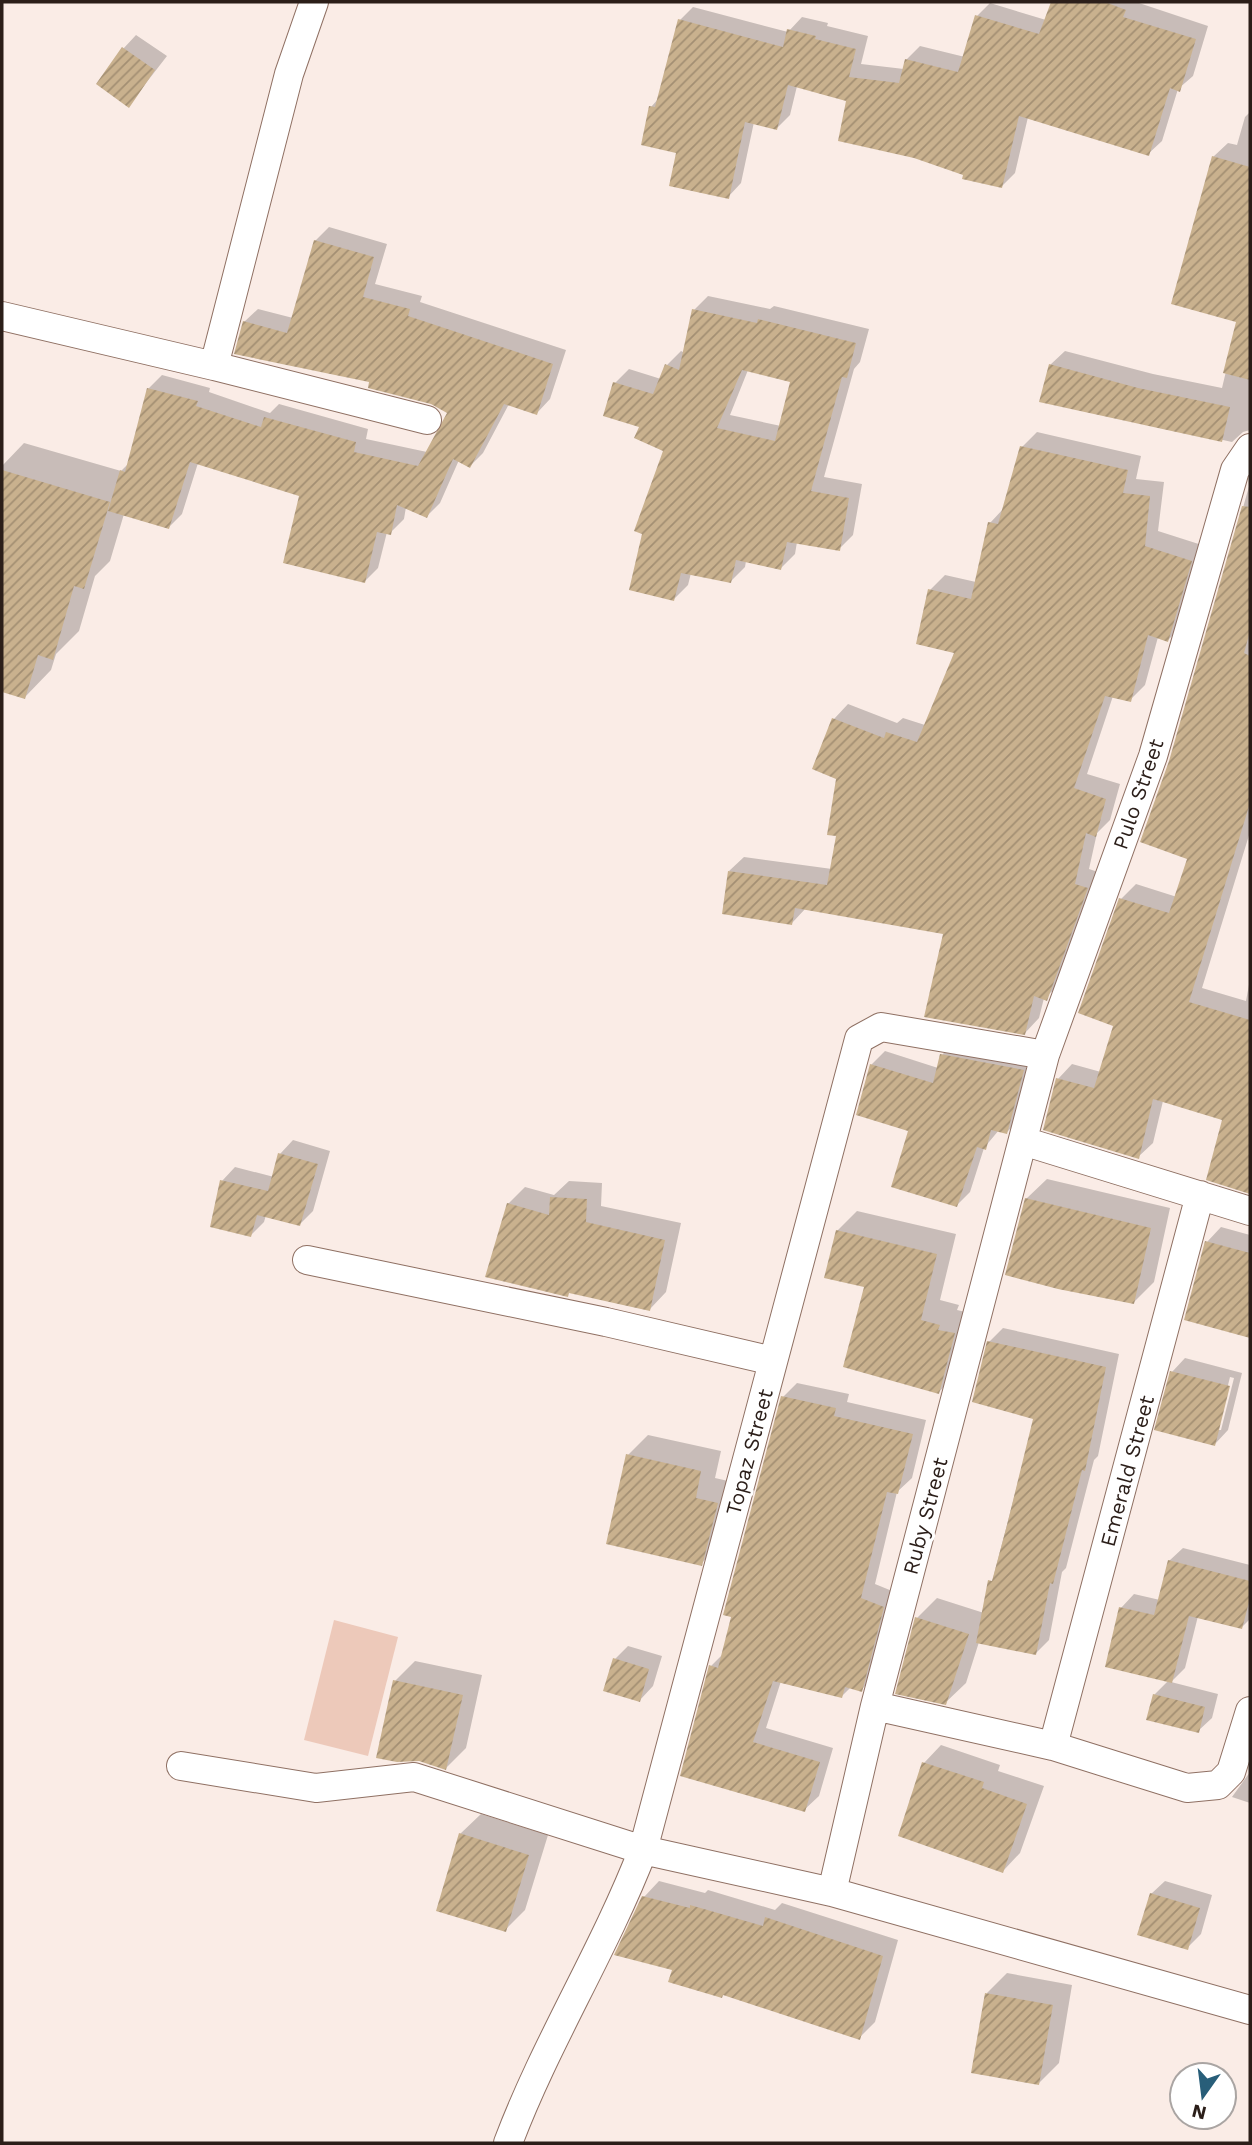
<svg xmlns="http://www.w3.org/2000/svg" width="1252" height="2145" font-family="'Work Sans',sans-serif">
<style>
.grass{fill:#edc9ba}
.shadow{fill:#0003;fill-rule:evenodd}
.building{fill:url(#building-hatch);fill-rule:evenodd}
.lines{fill:none;stroke-linecap:round;stroke-linejoin:round}
.minor-casing{stroke:#8f7063;stroke-width:30}
.minor{stroke:#fff;stroke-width:28}
.labels{text-anchor:middle;dominant-baseline:central;stroke-width:6;stroke-linejoin:round;paint-order:stroke}
.street-label{font-size:21px;fill:#2b1e19;stroke:#fff}
</style>
<defs>
<pattern id="building-hatch" width="6" height="6" patternUnits="userSpaceOnUse" patternTransform="scale(1.75)"><rect width="6" height="6" fill="#c9b18e"/><path d="M-1 1l2-2M0 6l6-6M5 7l2-2" fill="none" stroke="#a38f73"/></pattern>
</defs>
<rect width="100%" height="100%" fill="#faece6"/>
<path class="grass" d="M 334,1620 L 398,1637 L 368,1756 L 304,1740 Z"/>
<path class="shadow" d="M 1053,2 L 1136,2 L 1208,26 L 1193,76 L 1178,89 L 1162,141 L 1148,154 L 1028,117 L 1015,173 L 1002,186 L 965,174 L 849,100 L 797,86 L 790,115 L 777,128 L 754,122 L 741,183 L 728,197 L 678,151 L 651,107 L 659,98 L 680,20 L 693,7 L 788,32 L 802,17 L 828,23 L 827,26 L 868,36 L 861,64 L 904,69 L 907,59 L 920,46 L 965,57 L 977,16 L 990,3 L 1046,20 Z
M 136,35 L 167,56 L 129,105 L 123,49 Z
M 1250,112 L 1250,430 L 1243,432 L 1232,442 L 1041,400 L 1050,365 L 1065,351 L 1153,374 L 1222,388 L 1238,321 L 1213,157 L 1228,143 L 1237,145 L 1245,117 Z
M 329,227 L 387,244 L 375,284 L 422,296 L 420,302 L 566,350 L 550,399 L 537,413 L 509,404 L 483,453 L 470,466 L 459,460 L 440,503 L 427,516 L 406,507 L 404,519 L 390,533 L 387,532 L 378,568 L 365,581 L 301,495 L 198,463 L 182,514 L 169,527 L 124,514 L 110,561 L 95,576 L 79,631 L 56,654 L 51,670 L 25,697 L 2,690 L 2,466 L 24,443 L 121,471 L 130,462 L 148,389 L 162,375 L 210,388 L 209,392 L 270,413 L 279,404 L 368,429 L 366,439 L 427,452 L 449,412 L 432,402 L 371,381 L 244,322 L 258,309 L 293,318 L 315,241 Z
M 708,296 L 770,309 L 774,306 L 869,329 L 860,362 L 854,369 L 824,477 L 862,484 L 853,535 L 839,549 L 797,542 L 795,554 L 781,568 L 746,561 L 745,567 L 731,581 L 691,573 L 688,585 L 674,599 L 666,450 L 641,426 L 615,383 L 629,369 L 661,379 L 667,365 L 681,351 L 685,353 L 694,310 ZM 748,370 L 793,381 L 781,426 L 730,415 Z
M 1037,432 L 1141,456 L 1136,479 L 1164,482 L 1158,531 L 1205,546 L 1183,625 L 1168,640 L 1158,637 L 1145,685 L 1130,700 L 1113,696 L 1087,774 L 1120,784 L 1110,820 L 1097,833 L 1089,869 L 1101,873 L 1061,984 L 1044,998 L 1039,1018 L 1025,1033 L 945,933 L 806,908 L 792,923 L 729,871 L 744,857 L 832,869 L 838,835 L 834,719 L 848,704 L 897,723 L 903,718 L 925,725 L 957,652 L 930,590 L 945,575 L 976,582 L 990,523 L 1004,508 L 1022,447 Z
M 1250,483 L 1250,832 L 1202,988 L 1246,1001 L 1250,979 L 1250,1192 L 1208,1178 L 1224,1119 L 1163,1101 L 1153,1143 L 1138,1157 L 1058,1079 L 1072,1064 L 1101,1072 L 1115,1025 L 1121,899 L 1136,884 L 1177,897 L 1189,857 L 1171,761 Z
M 955,1041 L 1036,1057 L 1020,1119 L 1007,1132 L 999,1130 L 984,1148 L 970,1192 L 957,1205 L 871,1065 L 885,1051 L 938,1068 L 942,1055 Z
M 293,1140 L 330,1151 L 313,1211 L 300,1224 L 266,1215 L 264,1222 L 251,1235 L 222,1181 L 235,1167 L 274,1177 L 280,1154 Z
M 1047,1179 L 1170,1208 L 1154,1282 L 1134,1302 L 1026,1199 Z
M 569,1181 L 602,1183 L 601,1206 L 681,1223 L 666,1292 L 650,1309 L 570,1292 L 567,1295 L 508,1204 L 525,1187 L 554,1195 Z
M 857,1211 L 956,1234 L 940,1300 L 959,1305 L 957,1310 L 974,1314 L 959,1371 L 939,1392 L 866,1286 L 837,1231 Z
M 1221,1227 L 1250,1235 L 1250,1336 L 1186,1319 L 1207,1242 Z
M 1003,1328 L 1119,1354 L 1098,1456 L 1094,1460 L 1066,1568 L 1062,1572 L 1049,1640 L 1035,1654 L 979,1642 L 966,1683 L 945,1703 L 917,1618 L 937,1598 L 984,1613 L 1035,1417 L 989,1342 Z
M 1185,1358 L 1242,1373 L 1228,1430 L 1215,1444 L 1172,1372 ZM 1230,1377 L 1234,1378 L 1221,1430 L 1217,1430 Z
M 797,1383 L 849,1394 L 847,1402 L 926,1420 L 912,1478 L 897,1492 L 875,1584 L 897,1593 L 875,1676 L 861,1690 L 851,1687 L 842,1696 L 781,1681 L 766,1728 L 833,1748 L 819,1796 L 804,1810 L 682,1775 L 711,1666 L 723,1654 L 783,1397 Z
M 648,1435 L 721,1451 L 715,1478 L 737,1483 L 721,1543 L 701,1564 L 628,1455 Z
M 1183,1548 L 1250,1565 L 1250,1619 L 1242,1627 L 1198,1616 L 1185,1668 L 1171,1682 L 1218,1694 L 1212,1718 L 1198,1731 L 1154,1695 L 1169,1680 L 1121,1608 L 1134,1594 L 1160,1600 L 1169,1561 Z
M 628,1646 L 662,1656 L 653,1686 L 640,1700 L 615,1659 Z
M 415,1661 L 482,1675 L 466,1748 L 446,1768 L 395,1681 Z
M 941,1745 L 1000,1765 L 998,1771 L 1044,1786 L 1020,1853 L 1003,1871 L 924,1763 Z
M 1250,1772 L 1250,1803 L 1232,1797 Z
M 481,1814 L 548,1835 L 525,1910 L 505,1930 L 460,1834 Z
M 659,1881 L 705,1893 L 708,1890 L 775,1910 L 782,1903 L 898,1940 L 875,2022 L 859,2038 L 674,1968 L 644,1897 Z
M 1165,1881 L 1212,1895 L 1201,1934 L 1187,1948 L 1151,1894 Z
M 1007,1973 L 1072,1985 L 1059,2063 L 1039,2083 L 987,1993 Z"/>
<path class="building" d="M 1051,2 L 1105,2 L 1126,10 L 1123,17 L 1196,39 L 1180,92 L 1170,88 L 1149,156 L 1019,116 L 1002,188 L 962,179 L 963,175 L 914,158 L 838,141 L 846,101 L 788,85 L 777,130 L 745,122 L 729,199 L 669,186 L 676,153 L 641,145 L 649,106 L 655,107 L 678,19 L 783,47 L 787,29 L 816,36 L 815,39 L 856,49 L 849,77 L 899,83 L 905,59 L 958,72 L 975,15 L 1039,34 Z
M 122,47 L 155,70 L 129,108 L 96,84 Z
M 1212,156 L 1250,167 L 1250,380 L 1223,373 L 1236,322 L 1171,304 Z
M 314,240 L 374,257 L 363,297 L 410,309 L 408,316 L 553,364 L 537,415 L 504,404 L 470,468 L 453,459 L 427,518 L 397,505 L 391,535 L 377,532 L 365,583 L 283,563 L 299,496 L 190,462 L 169,529 L 108,511 L 120,470 L 125,472 L 147,388 L 198,401 L 196,406 L 261,427 L 264,417 L 356,442 L 354,452 L 418,466 L 447,413 L 431,404 L 368,388 L 369,382 L 234,354 L 243,321 L 287,333 Z
M 692,309 L 757,323 L 758,319 L 856,343 L 847,378 L 842,377 L 811,491 L 849,498 L 840,551 L 787,542 L 781,570 L 736,560 L 731,583 L 681,573 L 674,601 L 629,590 L 642,534 L 634,531 L 663,451 L 634,438 L 639,427 L 603,416 L 613,382 L 653,394 L 665,364 L 679,370 ZM 742,370 L 790,382 L 775,441 L 717,428 Z
M 1049,364 L 1138,388 L 1230,407 L 1222,442 L 1039,402 Z
M 1020,446 L 1128,470 L 1123,493 L 1150,496 L 1145,546 L 1192,561 L 1168,642 L 1148,635 L 1131,702 L 1105,696 L 1074,788 L 1106,799 L 1096,837 L 1086,833 L 1075,884 L 1088,888 L 1047,1001 L 1034,996 L 1025,1035 L 924,1017 L 943,934 L 795,908 L 792,925 L 722,914 L 728,871 L 827,885 L 836,836 L 827,835 L 836,779 L 812,769 L 832,718 L 884,738 L 886,732 L 917,742 L 954,653 L 916,644 L 928,589 L 971,599 L 988,522 L 998,524 Z
M 2,470 L 110,502 L 84,589 L 74,586 L 53,660 L 38,655 L 25,699 L 2,692 Z
M 1242,506 L 1250,507 L 1250,631 L 1244,653 L 1250,656 L 1250,803 L 1189,1002 L 1250,1020 L 1250,1194 L 1206,1180 L 1222,1120 L 1153,1099 L 1139,1159 L 1043,1130 L 1056,1078 L 1094,1088 L 1113,1026 L 1078,1013 L 1119,898 L 1169,913 L 1187,859 L 1140,842 L 1169,761 Z
M 940,1054 L 1024,1070 L 1007,1134 L 991,1130 L 986,1150 L 977,1147 L 957,1207 L 891,1187 L 908,1131 L 856,1115 L 870,1064 L 933,1083 Z
M 278,1153 L 318,1164 L 300,1226 L 257,1215 L 251,1237 L 210,1227 L 220,1180 L 268,1191 Z
M 550,1197 L 587,1199 L 586,1222 L 665,1240 L 650,1311 L 569,1293 L 568,1297 L 485,1277 L 507,1203 L 549,1215 Z
M 1025,1198 L 1151,1228 L 1134,1304 L 1058,1289 L 1005,1275 Z
M 836,1230 L 937,1254 L 921,1320 L 940,1325 L 938,1330 L 955,1333 L 939,1394 L 843,1367 L 864,1287 L 824,1278 Z
M 1205,1241 L 1250,1253 L 1250,1338 L 1184,1320 Z
M 987,1341 L 1106,1367 L 1085,1471 L 1082,1470 L 1053,1584 L 1050,1583 L 1036,1655 L 976,1643 L 988,1580 L 992,1581 L 1007,1525 L 1033,1419 L 972,1402 Z
M 1170,1371 L 1230,1386 L 1215,1446 L 1154,1430 Z
M 781,1396 L 836,1408 L 834,1416 L 913,1434 L 898,1494 L 887,1492 L 861,1598 L 884,1607 L 862,1692 L 845,1687 L 842,1698 L 773,1681 L 753,1742 L 820,1762 L 805,1812 L 680,1776 L 709,1665 L 718,1668 L 731,1617 L 723,1615 Z
M 626,1454 L 701,1471 L 696,1498 L 718,1503 L 702,1566 L 606,1544 Z
M 1168,1560 L 1250,1581 L 1250,1598 L 1242,1629 L 1189,1616 L 1172,1683 L 1105,1667 L 1119,1607 L 1154,1615 Z
M 915,1617 L 969,1634 L 946,1705 L 895,1694 Z
M 613,1658 L 649,1669 L 640,1702 L 603,1691 Z
M 393,1680 L 463,1695 L 446,1770 L 419,1761 L 397,1762 L 376,1758 Z
M 1153,1694 L 1205,1707 L 1199,1733 L 1146,1720 Z
M 922,1762 L 984,1782 L 982,1788 L 1027,1804 L 1003,1873 L 898,1836 Z
M 459,1833 L 529,1855 L 506,1932 L 436,1911 Z
M 1150,1893 L 1200,1908 L 1188,1950 L 1137,1935 Z
M 642,1896 L 690,1908 L 690,1905 L 763,1926 L 765,1917 L 883,1956 L 860,2040 L 723,1995 L 722,1998 L 668,1982 L 672,1970 L 614,1955 Z
M 985,1993 L 1053,2005 L 1039,2085 L 971,2073 Z"/>
<g class="lines">
<g class="minor-casing">
<path id="minor" d="M 2,316 L 214,366 L 289,74 L 314,2
M 214,366 L 427,420
M 1023,1141 L 1250,1211
M 307,1260 L 606,1322 L 773,1361
M 875,1706 L 1053,1746 L 1187,1788 L 1218,1785 L 1231,1772 L 1250,1711
M 1053,1746 L 1200,1195
M 181,1766 L 316,1788 L 414,1777 L 643,1850 L 832,1892 L 1250,2010
M 832,1892 L 875,1706 L 1045,1055 L 1153,756 L 1235,470 L 1250,448
M 508,2143 C 546,2042 604,1951 643,1850 L 859,1039 L 881,1027 L 1045,1055"/>
</g>
<use href="#minor" class="minor"/>
</g>
<g class="labels">
<g class="street-label">
<text transform="translate(1138 794) rotate(-71)">Pulo Street</text>
<text transform="translate(749 1452) rotate(-75)">Topaz Street</text>
<text transform="translate(1127 1471) rotate(-75)">Emerald Street</text>
<text transform="translate(925 1516) rotate(-75)">Ruby Street</text>
</g>
</g>
<rect width="1252" height="2145" fill="none" stroke="#2b1e19" stroke-width="7"/>
<g transform="translate(1203 2096) rotate(194)"><circle r="33" fill="#ffffff" stroke="#aaa5a3" stroke-width="2"/>
<path d="M0-5L12 26L0 18L-12 26Z" fill="#285e79"/>
<text y="-10" font-size="19" font-weight="bold" text-anchor="middle" fill="#2b1e19">N</text>
</g>
</svg>
